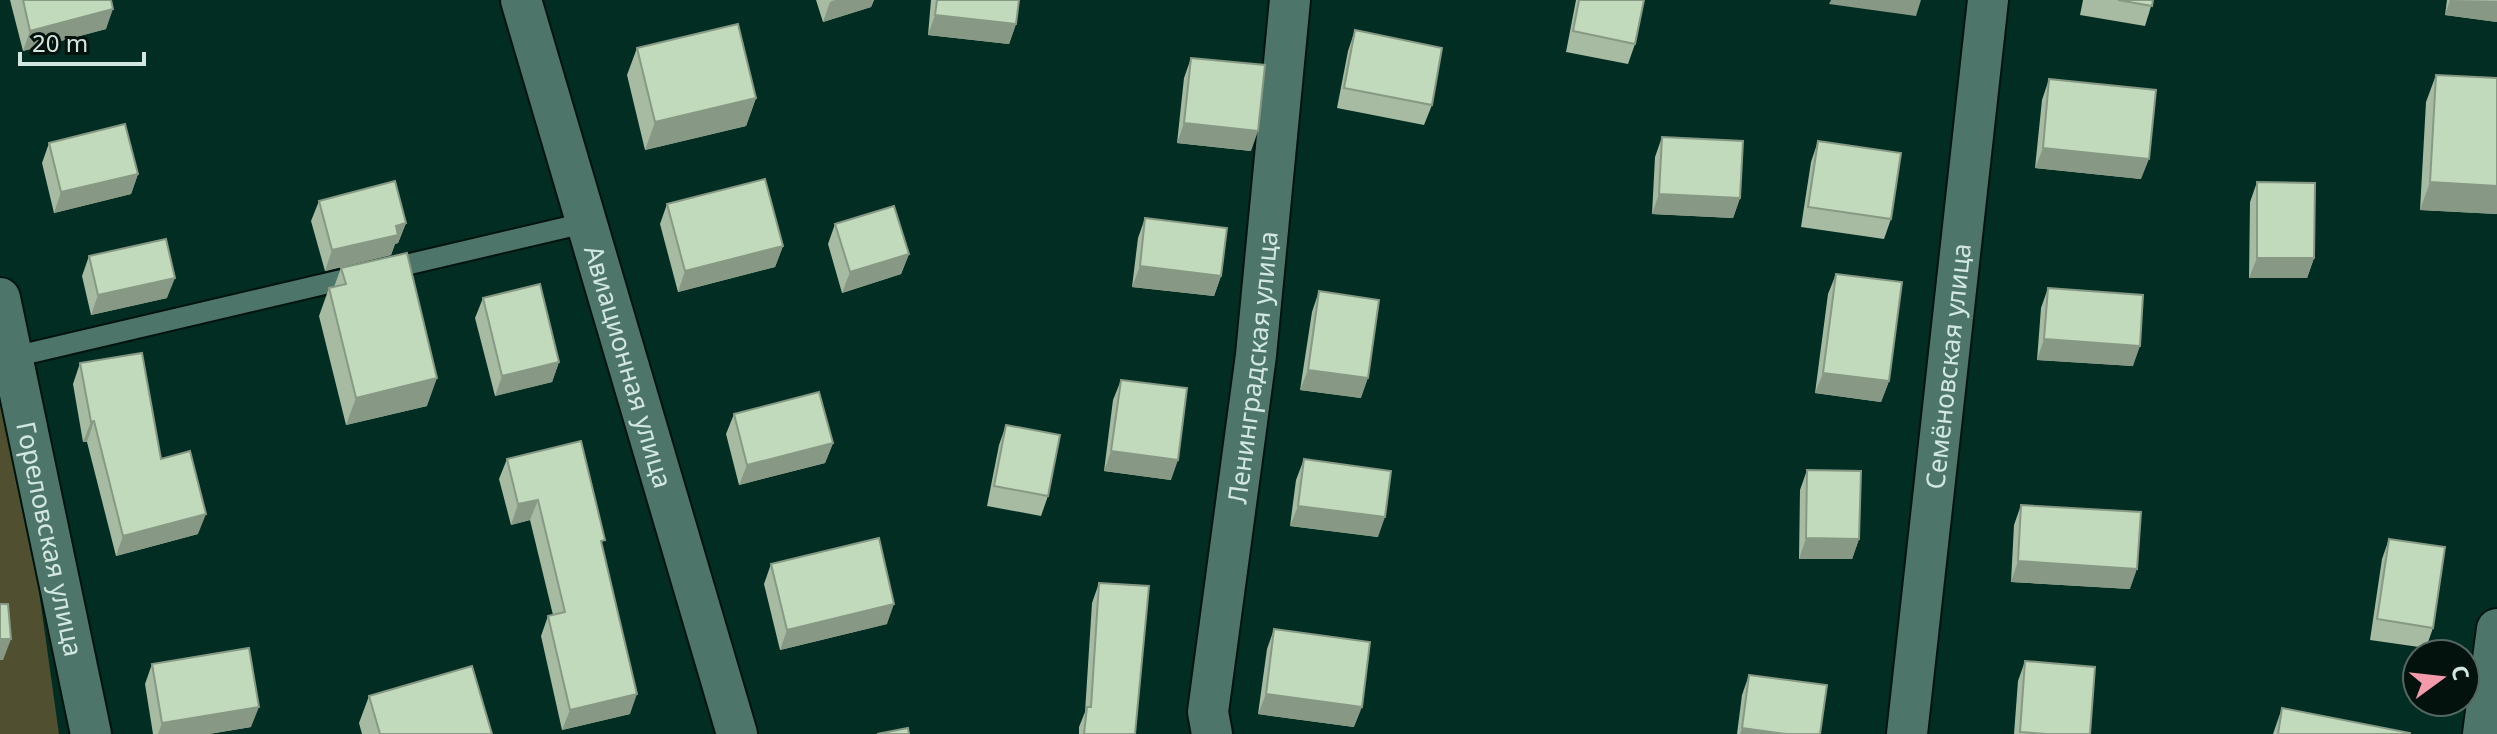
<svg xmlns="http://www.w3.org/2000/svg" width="2497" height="734" font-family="'Noto Sans',sans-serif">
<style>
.green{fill:#504f2f}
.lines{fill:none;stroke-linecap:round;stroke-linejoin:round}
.lane-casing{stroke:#00130d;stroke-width:24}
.street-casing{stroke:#00130d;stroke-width:44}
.lane{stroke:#4d7569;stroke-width:20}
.street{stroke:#4d7569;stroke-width:40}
.wall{fill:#a6bba2}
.shaded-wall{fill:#879984}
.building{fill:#c1dabc;stroke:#879984;stroke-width:2}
.labels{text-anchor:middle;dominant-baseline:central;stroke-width:8;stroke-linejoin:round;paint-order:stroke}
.street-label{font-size:26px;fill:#d2e7e0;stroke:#03120d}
</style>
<rect width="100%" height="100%" fill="#022d23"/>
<path class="green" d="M 9,377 L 59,734 L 0,734 L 0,380 Z"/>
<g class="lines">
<g class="lane-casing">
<path id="lane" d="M 13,357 L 589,222"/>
</g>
<g class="street-casing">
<g id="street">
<path id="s1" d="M 521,0 L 737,734"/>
<path id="s2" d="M 0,298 L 91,734"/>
<path id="s3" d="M 1212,734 L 1208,712 L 1256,355 L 1290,0"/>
<path id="s4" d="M 1907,734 L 1988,0"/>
<path d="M 2483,734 L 2497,629"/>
</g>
</g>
<use href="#lane" class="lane"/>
<use href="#street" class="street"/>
</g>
<path class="wall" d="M 10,0 L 111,0 L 106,29 L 23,51 Z
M 816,0 L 874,0 L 871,7 L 823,22 Z
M 931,0 L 1019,0 L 1016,24 L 1009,44 L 928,35 Z
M 1576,0 L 1644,0 L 1635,44 L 1628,64 L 1566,52 Z
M 2083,0 L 2153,0 L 2145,26 L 2080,15 Z
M 2447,0 L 2497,0 L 2497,22 L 2445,15 Z
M 1355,30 L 1432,105 L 1424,125 L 1337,108 L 1348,51 Z
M 637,48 L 756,98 L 746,126 L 645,150 L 627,75 Z
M 1191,58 L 1251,151 L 1177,143 L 1184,78 Z
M 2436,75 L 2497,78 L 2497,214 L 2420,210 L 2426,102 Z
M 2049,79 L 2141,179 L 2035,168 L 2042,100 Z
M 1662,137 L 1740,198 L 1733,218 L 1652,214 L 1655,157 Z
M 1818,141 L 1891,219 L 1884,239 L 1801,227 L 1811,162 Z
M 49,143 L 138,174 L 131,194 L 54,213 L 42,163 Z
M 2257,182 L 2314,258 L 2307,278 L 2249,278 L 2250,202 Z
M 319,201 L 406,223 L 398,243 L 395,244 L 391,255 L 325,271 L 311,221 Z
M 667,204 L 783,246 L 775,267 L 678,292 L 660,224 Z
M 1145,218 L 1221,276 L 1214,296 L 1132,287 L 1138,238 Z
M 835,224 L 909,254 L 901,274 L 842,293 L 828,244 Z
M 89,256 L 167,298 L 91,315 L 82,276 Z
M 341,268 L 427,406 L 346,425 L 319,316 L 329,288 L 334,287 Z
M 1836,274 L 1889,381 L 1881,402 L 1815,393 L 1828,294 Z
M 2048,288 L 2133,366 L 2037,360 L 2041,308 Z
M 1319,291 L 1361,398 L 1300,390 L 1312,312 Z
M 483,298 L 559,362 L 552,382 L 495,396 L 475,318 Z
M 80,363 L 161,459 L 198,534 L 116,556 L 87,442 L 83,442 L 73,384 Z
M 1121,380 L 1171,480 L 1104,471 L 1113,400 Z
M 734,414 L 833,443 L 825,463 L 739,485 L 726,434 Z
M 1006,425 L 1048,496 L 1041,516 L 987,506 L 999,445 Z
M 507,459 L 602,547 L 630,714 L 562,730 L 541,636 L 548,616 L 553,615 L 530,520 L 511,525 L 499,479 Z
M 1304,459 L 1378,537 L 1290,526 L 1296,480 Z
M 1807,470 L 1859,539 L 1852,559 L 1799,559 L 1800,490 Z
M 2021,505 L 2130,589 L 2011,582 L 2014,525 Z
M 2389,539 L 2433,628 L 2426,648 L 2370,640 L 2382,559 Z
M 771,564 L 887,624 L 780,650 L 764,584 Z
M 1099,583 L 1135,734 L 1079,734 L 1079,727 L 1085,712 L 1092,603 Z
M 1274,629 L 1354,727 L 1258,714 L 1267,649 Z
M 2025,661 L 2090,734 L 2014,734 L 2018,681 Z
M 152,664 L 251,727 L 209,734 L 153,734 L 145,684 Z
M 1749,675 L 1820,734 L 1737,734 L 1742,695 Z
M 369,696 L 492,734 L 362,734 L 359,723 Z
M 2282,708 L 2410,734 L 2273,734 Z"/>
<path class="shaded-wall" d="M 835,0 L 874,0 L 871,7 L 823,22 L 830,2 Z
M 1831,0 L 1921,0 L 1916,16 L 1829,4 Z
M 2450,0 L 2497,1 L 2497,22 L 2445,15 Z
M 113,9 L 106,29 L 23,51 L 30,31 Z
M 935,15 L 1016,24 L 1009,44 L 928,35 Z
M 756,98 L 746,126 L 645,150 L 655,122 Z
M 1184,123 L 1258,131 L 1251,151 L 1177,143 Z
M 2043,148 L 2149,159 L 2141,179 L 2035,168 Z
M 138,174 L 131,194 L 54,213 L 61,192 Z
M 2430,182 L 2497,186 L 2497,214 L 2420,210 Z
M 1659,194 L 1740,198 L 1733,218 L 1652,214 Z
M 406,223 L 398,243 L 395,244 L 391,255 L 325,271 L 332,250 L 396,226 Z
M 783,246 L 775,267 L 678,292 L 685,271 Z
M 909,254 L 901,274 L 842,293 L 850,272 Z
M 2257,258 L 2314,258 L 2307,278 L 2249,278 Z
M 1140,266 L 1221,276 L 1214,296 L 1132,287 Z
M 175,278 L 167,298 L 91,315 L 98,295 Z
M 2044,339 L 2140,346 L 2133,366 L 2037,360 Z
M 559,362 L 552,382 L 495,396 L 502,376 Z
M 1308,370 L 1368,378 L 1361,398 L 1300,390 Z
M 1823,373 L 1889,381 L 1881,402 L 1815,393 Z
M 437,378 L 427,406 L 346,425 L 356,398 Z
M 94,421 L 87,442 L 83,442 L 91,422 Z
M 833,443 L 825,463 L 739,485 L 747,465 Z
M 1111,451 L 1178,460 L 1171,480 L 1104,471 Z
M 538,500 L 530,520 L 511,525 L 518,504 Z
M 1298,506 L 1385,517 L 1378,537 L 1290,526 Z
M 206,514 L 198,534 L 116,556 L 123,536 Z
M 1806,538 L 1859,539 L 1852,559 L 1799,559 Z
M 2018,561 L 2137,569 L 2130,589 L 2011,582 Z
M 894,604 L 887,624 L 780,650 L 787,630 Z
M 0,639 L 11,639 L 3,660 L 0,660 Z
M 637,694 L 630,714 L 562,730 L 570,710 Z
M 1266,694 L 1362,707 L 1354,727 L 1258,714 Z
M 259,707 L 251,727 L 209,734 L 158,734 L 162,723 Z
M 1742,728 L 1786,734 L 1740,734 Z"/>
<path class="building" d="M 23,0 L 111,0 L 113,9 L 30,31 Z
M 937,0 L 1019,0 L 1016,24 L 935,15 Z
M 1579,0 L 1644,0 L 1635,44 L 1573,31 Z
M 2118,0 L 2153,0 L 2152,6 Z
M 738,24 L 756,98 L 655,122 L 637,48 Z
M 1355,30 L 1442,48 L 1432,105 L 1344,88 Z
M 1191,58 L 1265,65 L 1258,131 L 1184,123 Z
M 2436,75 L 2497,78 L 2497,186 L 2430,182 Z
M 2049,79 L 2156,90 L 2149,159 L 2043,148 Z
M 125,124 L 138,174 L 61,192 L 49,143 Z
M 1662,137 L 1743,141 L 1740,198 L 1659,194 Z
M 1818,141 L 1901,153 L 1891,219 L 1808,207 Z
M 765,179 L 783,246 L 685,271 L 667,204 Z
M 395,181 L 406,223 L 396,226 L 398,235 L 332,250 L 319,201 Z
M 2257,182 L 2315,183 L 2314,258 L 2257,258 Z
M 894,206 L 909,254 L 850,272 L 835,224 Z
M 1145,218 L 1227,228 L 1221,276 L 1140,266 Z
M 166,239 L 175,278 L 98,295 L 89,256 Z
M 407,253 L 437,378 L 356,398 L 329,288 L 346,284 L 341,268 Z
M 1836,274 L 1902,282 L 1889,381 L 1823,373 Z
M 540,284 L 559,362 L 502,376 L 483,298 Z
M 2048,288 L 2143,295 L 2140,346 L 2044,339 Z
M 1319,291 L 1379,300 L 1368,378 L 1308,370 Z
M 142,353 L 161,459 L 190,451 L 206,514 L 123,536 L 94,421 L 91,422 L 80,363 Z
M 1121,380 L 1187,388 L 1178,460 L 1111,451 Z
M 819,392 L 833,443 L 747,465 L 734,414 Z
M 1006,425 L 1060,435 L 1048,496 L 994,486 Z
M 581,441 L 605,540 L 601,541 L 637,694 L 570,710 L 548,616 L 565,612 L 538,500 L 518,504 L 507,459 Z
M 1304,459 L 1391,471 L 1385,517 L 1298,506 Z
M 1807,470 L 1861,471 L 1859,539 L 1806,538 Z
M 2021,505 L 2141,512 L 2137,569 L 2018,561 Z
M 879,538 L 894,604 L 787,630 L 771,564 Z
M 2389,539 L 2445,547 L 2433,628 L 2377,619 Z
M 1099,583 L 1149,586 L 1135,734 L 1084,734 L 1087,707 L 1091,707 Z
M 0,604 L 8,604 L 11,639 L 0,639 Z
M 1274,629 L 1370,642 L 1362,707 L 1266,694 Z
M 249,648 L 259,707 L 162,723 L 152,664 Z
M 2025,661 L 2095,667 L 2090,734 L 2047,734 L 2020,732 Z
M 472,666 L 492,734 L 380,734 L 369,696 Z
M 1749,675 L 1827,685 L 1820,734 L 1786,734 L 1742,728 Z
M 2282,708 L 2410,733 L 2410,734 L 2278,734 Z
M 908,728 L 909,734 L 877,734 Z"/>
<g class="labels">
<g class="street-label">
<text stroke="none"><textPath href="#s1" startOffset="382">Авиационная улица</textPath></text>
<text stroke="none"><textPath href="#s3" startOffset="370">Ленинградская улица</textPath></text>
<text stroke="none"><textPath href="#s4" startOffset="370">Семёновская улица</textPath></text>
<text stroke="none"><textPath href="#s2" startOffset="246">Гореловская улица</textPath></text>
</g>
</g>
<g transform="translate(2441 678) rotate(75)"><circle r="38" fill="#03120d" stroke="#566761" stroke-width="2"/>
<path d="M0-6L14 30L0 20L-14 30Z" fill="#f39aab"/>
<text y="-12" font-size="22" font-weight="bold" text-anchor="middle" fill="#d2e7e0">С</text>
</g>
<path d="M20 52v12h124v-12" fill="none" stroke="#d2e7e0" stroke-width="4"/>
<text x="32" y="52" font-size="24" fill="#d2e7e0" stroke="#03120d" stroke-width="6" paint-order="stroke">20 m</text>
</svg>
